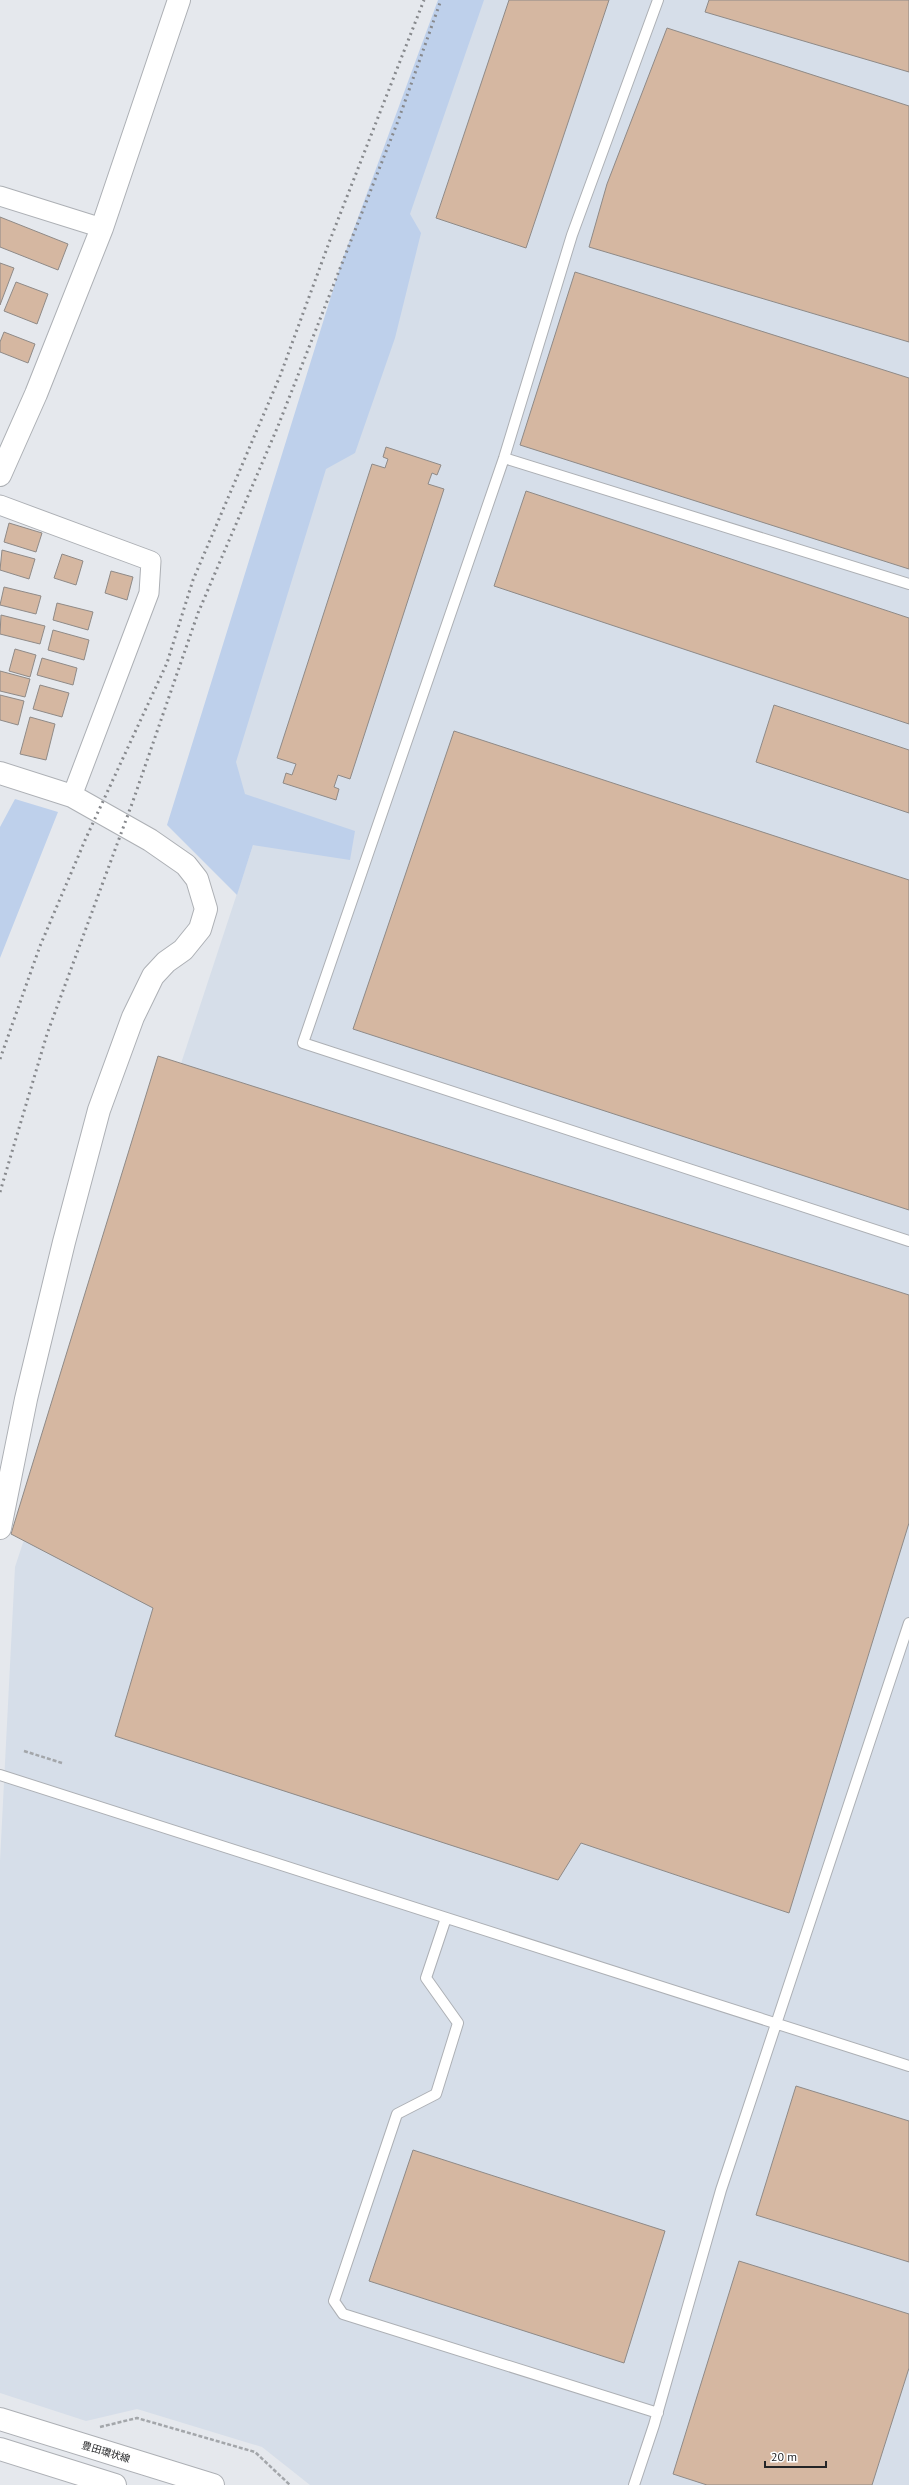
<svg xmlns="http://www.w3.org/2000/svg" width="909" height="2485" font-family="'PT Sans','Noto Sans JP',sans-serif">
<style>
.built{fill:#d6dee9}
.green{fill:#bed0eb}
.building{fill:#d5b7a1;stroke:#8f8a87}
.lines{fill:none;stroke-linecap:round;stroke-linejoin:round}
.service-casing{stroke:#adb0b5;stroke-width:12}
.minor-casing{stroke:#adb0b5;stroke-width:21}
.tertiary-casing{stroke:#adb0b5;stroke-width:24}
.secondary-casing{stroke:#adb0b5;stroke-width:24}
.path{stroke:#a3a6aa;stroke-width:2.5;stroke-dasharray:4 2;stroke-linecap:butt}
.service{stroke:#fff;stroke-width:10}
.minor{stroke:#fff;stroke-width:19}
.tertiary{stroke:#fff;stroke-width:22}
.secondary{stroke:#fff;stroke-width:22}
.rail{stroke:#87898d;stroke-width:3;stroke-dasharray:2 4;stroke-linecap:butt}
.labels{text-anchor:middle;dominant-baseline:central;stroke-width:3;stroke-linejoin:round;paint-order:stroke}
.street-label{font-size:10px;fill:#242527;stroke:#fff}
</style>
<rect width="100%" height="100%" fill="#e5e8ed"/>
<path class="built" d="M 475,0 L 909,0 L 909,2485 L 310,2485 L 262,2447 L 137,2409 L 86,2421 L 0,2393 L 0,1861 L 15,1567 L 253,845 L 176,807 Z"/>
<path class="green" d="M 438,0 L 484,0 L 410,214 L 421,233 L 395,338 L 355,453 L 326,469 L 236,762 L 245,794 L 355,831 L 350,860 L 253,845 L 237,895 L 167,825 L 341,264 Z
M 15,799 L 58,812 L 0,958 L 0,827 Z"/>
<path class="building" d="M 509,0 L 609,0 L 526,248 L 436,218 Z
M 709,0 L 909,0 L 909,72 L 705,12 Z
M 667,28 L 909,106 L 909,342 L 589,247 L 607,184 Z
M 0,217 L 68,244 L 58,270 L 0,247 Z
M 0,263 L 14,268 L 0,305 Z
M 575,272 L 909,378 L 909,569 L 520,445 Z
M 16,282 L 48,294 L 37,324 L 4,311 Z
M 4,332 L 35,344 L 28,363 L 0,352 L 0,342 Z
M 386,447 L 441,465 L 437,475 L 432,473 L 428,484 L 444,489 L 350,779 L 338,775 L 334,787 L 339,789 L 336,800 L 283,783 L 286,773 L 292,775 L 296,764 L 277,758 L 372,464 L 385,468 L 388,459 L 383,457 Z
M 526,491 L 909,618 L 909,724 L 494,586 Z
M 9,523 L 42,533 L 36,552 L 4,542 Z
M 2,550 L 35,559 L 29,579 L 0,570 Z
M 62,554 L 83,561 L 76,585 L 54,578 Z
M 111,571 L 133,577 L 127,600 L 105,593 Z
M 4,587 L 41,596 L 36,614 L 0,605 Z
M 57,603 L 93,612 L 88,630 L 53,620 Z
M 1,615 L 45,626 L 40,644 L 0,634 Z
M 53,630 L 89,640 L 84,660 L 48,650 Z
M 15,649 L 36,655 L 30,677 L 9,671 Z
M 42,658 L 77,668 L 73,685 L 37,675 Z
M 0,671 L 30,679 L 25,697 L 0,691 Z
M 40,685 L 69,693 L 62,717 L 33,709 Z
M 0,695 L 24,701 L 18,725 L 0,720 Z
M 774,705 L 909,750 L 909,813 L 756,762 Z
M 30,717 L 55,724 L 46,760 L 20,754 Z
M 454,731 L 909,880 L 909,1210 L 353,1029 Z
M 158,1056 L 909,1295 L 909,1523 L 789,1913 L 581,1843 L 558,1880 L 115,1736 L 153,1608 L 11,1534 Z
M 796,2086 L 909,2121 L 909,2262 L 756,2215 Z
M 413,2150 L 665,2231 L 624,2363 L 369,2281 Z
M 739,2261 L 909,2314 L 909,2368 L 872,2485 L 707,2485 L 673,2474 Z"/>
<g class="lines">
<g class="service-casing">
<path id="service" d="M 658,0 L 572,235 L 504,458 L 303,1043 L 909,1241
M 504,458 L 909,584
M 0,1775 L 909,2066
M 446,1918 L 426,1978 L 458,2023 L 436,2094 L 397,2114 L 334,2301 L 343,2314 L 658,2413
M 634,2485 L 654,2425 L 721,2190 L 909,1623"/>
</g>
<g class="minor-casing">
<path id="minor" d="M 0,196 L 102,228
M 0,505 L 151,561 L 149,593 L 72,796"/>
</g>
<g class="tertiary-casing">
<path id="tertiary" d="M 0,475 L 36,394 L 102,228 L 179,0
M 0,773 L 72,796 L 150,840 L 186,865 L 197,879 L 206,909 L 200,929 L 183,950 L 166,962 L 153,976 L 133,1017 L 99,1110 L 64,1242 L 26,1399 L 0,1528"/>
</g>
<g class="secondary-casing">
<path id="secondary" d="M 0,2419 L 213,2485
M 0,2449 L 115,2485"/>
</g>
<path class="path" d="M 24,1751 L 62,1763
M 100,2427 L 137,2418 L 255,2452 L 290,2485"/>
<use href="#service" class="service"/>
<use href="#minor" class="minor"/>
<use href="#tertiary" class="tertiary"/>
<use href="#secondary" class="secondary"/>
<path class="rail" d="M 0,1059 L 40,946 L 86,838 L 167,663 L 193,580 L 280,376 L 330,240 L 424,0
M 0,1192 L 47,1034 L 133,801 L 198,613 L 278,426 L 398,121 L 441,0"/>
</g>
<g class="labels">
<g class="street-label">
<text transform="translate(106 2452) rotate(17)">豊田環状線</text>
</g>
</g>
<path d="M765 2461v6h61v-6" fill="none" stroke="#242527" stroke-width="2"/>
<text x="771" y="2461" font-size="12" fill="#242527" stroke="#ffffff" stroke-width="3" paint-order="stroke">20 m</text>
</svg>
